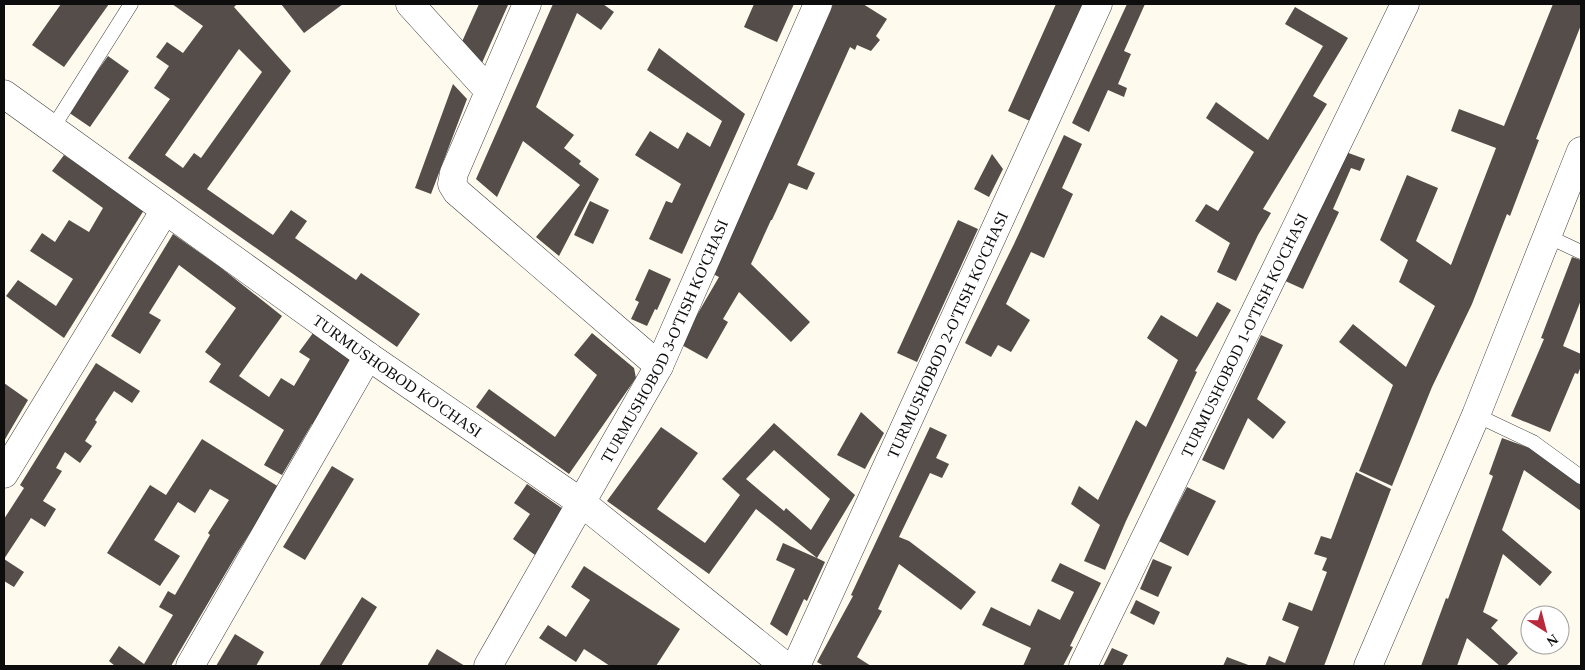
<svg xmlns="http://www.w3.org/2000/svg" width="1585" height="670" font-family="Georgia,serif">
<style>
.building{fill:#554d49;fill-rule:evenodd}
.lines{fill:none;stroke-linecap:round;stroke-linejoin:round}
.service-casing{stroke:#404040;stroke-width:15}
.minor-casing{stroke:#404040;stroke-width:29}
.tertiary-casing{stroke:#404040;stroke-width:29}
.service{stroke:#fff;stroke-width:14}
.minor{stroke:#fff;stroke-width:28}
.tertiary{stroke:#fff;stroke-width:28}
.labels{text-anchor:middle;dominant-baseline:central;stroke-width:5;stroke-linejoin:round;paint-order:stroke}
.street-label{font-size:16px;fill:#0d0d0d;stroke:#fff}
</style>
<rect width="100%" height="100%" fill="#fefaed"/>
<path class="building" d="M 61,4 L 109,4 L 64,67 L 32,45 Z
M 172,4 L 237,4 L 234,7 L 291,71 L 207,189 L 273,235 L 291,210 L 307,221 L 295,238 L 356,280 L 361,273 L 420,314 L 397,347 L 128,158 L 170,99 L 154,88 L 169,66 L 156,57 L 167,42 L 183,53 L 203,26 ZM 239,49 L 262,72 L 201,158 L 194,153 L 183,168 L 165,155 Z
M 281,4 L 343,4 L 304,33 Z
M 479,4 L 504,4 L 508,5 L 481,65 L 456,55 Z
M 553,4 L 603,4 L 614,12 L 601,30 L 577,13 L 536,107 L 574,135 L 564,148 L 581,161 L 579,164 L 599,179 L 559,256 L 536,237 L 580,185 L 523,141 L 497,197 L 476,179 Z
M 754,4 L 794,4 L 777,42 L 744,27 Z
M 833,4 L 863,4 L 887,19 L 876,36 L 880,40 L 871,51 L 857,45 L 855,50 L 850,47 L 797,165 L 815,173 L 807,190 L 789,183 L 772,220 L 771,220 L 751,264 L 810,322 L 791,342 L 739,292 L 723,319 L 728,322 L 707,359 L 680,344 L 719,277 L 713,274 Z
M 1056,4 L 1083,4 L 1030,121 L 1008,111 Z
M 1127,4 L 1145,4 L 1124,51 L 1131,54 L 1118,84 L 1127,88 L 1124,97 L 1108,90 L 1089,132 L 1072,123 Z
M 1553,4 L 1581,4 L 1581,25 L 1536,139 L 1539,140 L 1510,216 L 1507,214 L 1472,304 L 1432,387 L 1392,486 L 1359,471 L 1393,385 L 1339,342 L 1353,324 L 1406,367 L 1435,306 L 1399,282 L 1408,260 L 1380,240 L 1407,175 L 1438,188 L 1416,241 L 1451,265 L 1496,148 L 1451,131 L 1459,109 L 1504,126 Z
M 1295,7 L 1348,38 L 1313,96 L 1327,104 L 1263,209 L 1271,213 L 1258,235 L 1236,281 L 1217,272 L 1230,243 L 1195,221 L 1206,204 L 1218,211 L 1254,152 L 1206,118 L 1216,102 L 1268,140 L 1323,46 L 1285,24 Z
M 659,48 L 745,114 L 682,254 L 649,239 L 666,201 L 672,203 L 681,184 L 635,155 L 650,131 L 678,149 L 687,132 L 710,147 L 722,121 L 647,70 Z
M 108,56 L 129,71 L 90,127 L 68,112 Z
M 453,84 L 467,99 L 431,194 L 415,188 Z
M 1064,135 L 1082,144 L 1062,188 L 1073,194 L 1044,258 L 1031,252 L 1006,304 L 1030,320 L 1011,352 L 998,345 L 991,357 L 965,343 L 1014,244 Z
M 1343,151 L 1365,159 L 1360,171 L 1351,168 L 1333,209 L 1339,212 L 1303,289 L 1283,280 Z
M 992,154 L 1003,169 L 989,197 L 974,189 Z
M 64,155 L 144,210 L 64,338 L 6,296 L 18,280 L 56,306 L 73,279 L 30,251 L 42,233 L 55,242 L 69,220 L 89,232 L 103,208 L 52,171 Z
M 590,201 L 609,210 L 593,244 L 574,235 Z
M 958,220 L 978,229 L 917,362 L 897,353 Z
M 173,234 L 220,267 L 282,316 L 239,376 L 269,397 L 281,378 L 294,386 L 310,359 L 299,352 L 313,333 L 354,362 L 314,425 L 312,424 L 282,475 L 264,465 L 284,430 L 209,382 L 221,364 L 205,352 L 236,308 L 179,265 L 149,313 L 161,320 L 140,354 L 111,336 Z
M 1572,257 L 1581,260 L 1581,300 L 1563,346 L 1581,354 L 1581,366 L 1578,374 L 1575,373 L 1550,432 L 1511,416 L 1544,339 L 1541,338 Z
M 649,269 L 671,279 L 657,310 L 655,309 L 647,326 L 631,319 L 639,302 L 635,300 Z
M 1217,302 L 1231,310 L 1195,371 L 1197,372 L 1126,521 L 1105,570 L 1084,561 L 1100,525 L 1071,504 L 1079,486 L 1098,500 L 1136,420 L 1146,427 L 1178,360 L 1147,338 L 1161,315 L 1197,337 Z
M 592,333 L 634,368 L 636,378 L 569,474 L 476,407 L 489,389 L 555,437 L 597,375 L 574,355 Z
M 1261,335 L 1283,345 L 1257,399 L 1286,422 L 1273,439 L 1248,418 L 1224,470 L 1202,460 Z
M 96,363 L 140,391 L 132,403 L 114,391 L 95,420 L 97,422 L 85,441 L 92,446 L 80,463 L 65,452 L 56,468 L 62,471 L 43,501 L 56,509 L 45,527 L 31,518 L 4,559 L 24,572 L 14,587 L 4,581 L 4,519 L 24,488 L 20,485 Z
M 4,383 L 28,400 L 4,441 Z
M 861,412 L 884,433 L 865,469 L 837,455 Z
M 774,423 L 855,495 L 817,558 L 825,562 L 807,601 L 804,599 L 787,636 L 770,624 L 795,569 L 776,560 L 783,543 L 817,558 L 756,509 L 709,574 L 607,501 L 661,427 L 698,453 L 657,509 L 705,543 L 740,495 L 722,479 ZM 774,450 L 830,499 L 811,530 L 786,508 L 784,511 L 746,479 Z
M 930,427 L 947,435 L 936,458 L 949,464 L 942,478 L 930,473 L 899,537 L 909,541 L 976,592 L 961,610 L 899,564 L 878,609 L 882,611 L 857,657 L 871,666 L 824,666 L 817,662 L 853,596 L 851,595 Z
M 1502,438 L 1532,449 L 1581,485 L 1581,511 L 1524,470 L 1502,530 L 1552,572 L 1540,586 L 1503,554 L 1483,612 L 1498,620 L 1491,628 L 1518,653 L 1506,666 L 1500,666 L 1467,638 L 1457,666 L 1421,666 L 1446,598 L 1448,599 L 1493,476 L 1489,474 Z
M 202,439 L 279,487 L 238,552 L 171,666 L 115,666 L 109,661 L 119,646 L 144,664 L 173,615 L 159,607 L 168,591 L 175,595 L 210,535 L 208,533 L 229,500 L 210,489 L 195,513 L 178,502 L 154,540 L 180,556 L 160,586 L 107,553 L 150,485 L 166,495 Z
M 332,466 L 354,479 L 305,560 L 283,547 Z
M 1356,472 L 1391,489 L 1324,666 L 1265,666 L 1269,656 L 1285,663 L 1299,627 L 1282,620 L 1289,602 L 1312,611 L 1327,572 L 1322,570 L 1327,558 L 1314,554 L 1321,536 L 1331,539 Z
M 527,484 L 566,511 L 535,555 L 513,539 L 530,514 L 514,503 Z
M 1187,487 L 1216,501 L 1188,556 L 1159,541 Z
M 1153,559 L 1172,567 L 1158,597 L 1140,589 Z
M 1060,563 L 1101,583 L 1070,646 L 1073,647 L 1063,666 L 1023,666 L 1031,648 L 982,625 L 991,607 L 1030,626 L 1038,609 L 1060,620 L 1074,592 L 1051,581 Z
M 584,566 L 680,629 L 656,666 L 610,666 L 584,649 L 576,662 L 539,638 L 548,625 L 566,637 L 590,600 L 571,587 Z
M 362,597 L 377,607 L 341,666 L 319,666 Z
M 1136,600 L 1160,612 L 1154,625 L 1130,613 Z
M 235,634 L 264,652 L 256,666 L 216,666 Z
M 1112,648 L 1128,655 L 1122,666 L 1103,666 Z
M 437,649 L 465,666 L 427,666 Z
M 1227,657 L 1251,666 L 1223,666 Z"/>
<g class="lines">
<g class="service-casing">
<path id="service" d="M 52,129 L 131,4
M 1547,236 L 1581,252
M 1476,415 L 1533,442 L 1581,477"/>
</g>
<g class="minor-casing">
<g id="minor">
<path d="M 410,4 L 489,91"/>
<path d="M 527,4 L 454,173 L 452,184 L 457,192 L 659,366"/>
<path id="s1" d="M 4,94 L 368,356 L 582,503 L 785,666"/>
<path d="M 4,474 L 165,210"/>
<path d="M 190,666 L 368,356"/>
<path id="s2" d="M 488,666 L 659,366 L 818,4"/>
<path id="s3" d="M 796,666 L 1098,4"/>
<path id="s4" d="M 1083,666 L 1405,4"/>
</g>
</g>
<g class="tertiary-casing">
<path id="tertiary" d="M 1368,666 L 1476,415 L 1581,151"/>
</g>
<use href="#service" class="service"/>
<use href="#minor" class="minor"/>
<use href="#tertiary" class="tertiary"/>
</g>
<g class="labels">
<g class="street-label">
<text stroke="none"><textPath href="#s3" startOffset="364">TURMUSHOBOD 2-O'TISH KO'CHASI</textPath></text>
<text stroke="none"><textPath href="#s4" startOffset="368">TURMUSHOBOD 1-O'TISH KO'CHASI</textPath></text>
<text stroke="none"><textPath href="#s2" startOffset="370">TURMUSHOBOD 3-O'TISH KO'CHASI</textPath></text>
<text stroke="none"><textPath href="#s1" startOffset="484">TURMUSHOBOD KO'CHASI</textPath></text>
</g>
</g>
<rect width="1585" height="670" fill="none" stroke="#0d0d0d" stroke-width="10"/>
<g transform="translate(1545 630) rotate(144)"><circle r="24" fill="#ffffff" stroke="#9e9e9e"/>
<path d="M0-4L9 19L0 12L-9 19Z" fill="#b9293b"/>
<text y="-8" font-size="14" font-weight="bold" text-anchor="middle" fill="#0d0d0d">N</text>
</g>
</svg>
